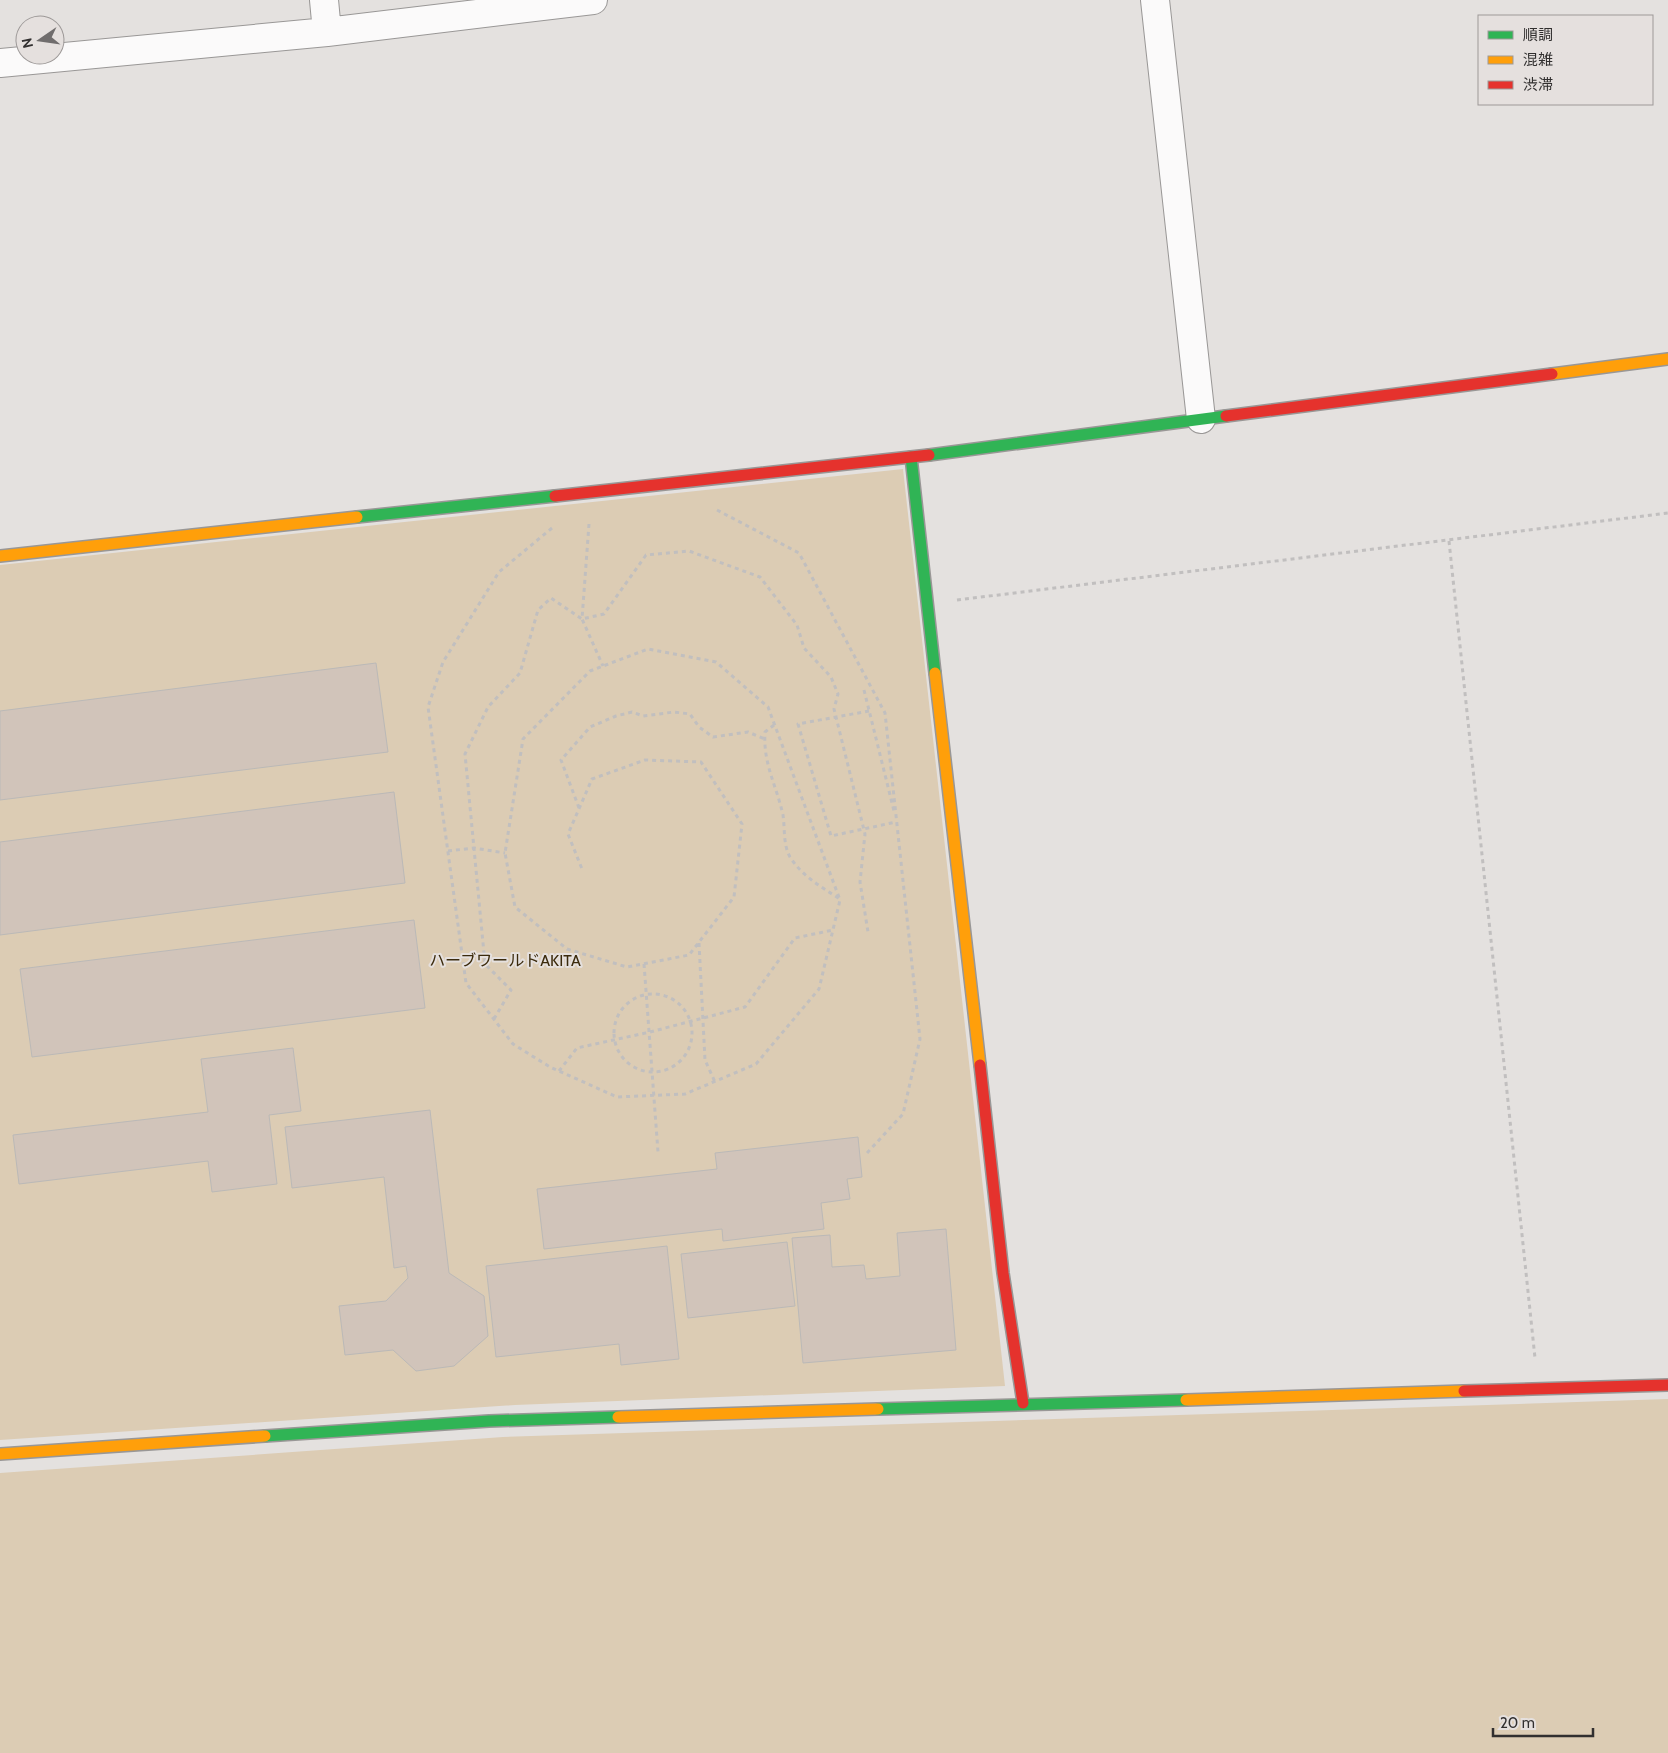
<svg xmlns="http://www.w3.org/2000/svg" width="1668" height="1753" font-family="Cabin,'Noto Sans JP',sans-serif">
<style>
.green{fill:#dcccb4}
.building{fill:#d1c4ba;stroke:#bbb9b7}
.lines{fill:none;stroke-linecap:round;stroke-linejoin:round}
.street-casing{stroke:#999796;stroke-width:30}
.fast-casing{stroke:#999796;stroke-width:14}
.slow-casing{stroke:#999796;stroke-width:14}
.jam-casing{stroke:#999796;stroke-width:14}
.path{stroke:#c1bfbf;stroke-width:3;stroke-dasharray:4 4;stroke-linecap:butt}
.street{stroke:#fbfafa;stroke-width:28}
.fast{stroke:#30b455;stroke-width:11}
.slow{stroke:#ff9f0a;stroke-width:11}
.jam{stroke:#e5322d;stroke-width:11}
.labels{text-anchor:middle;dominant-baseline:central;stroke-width:4;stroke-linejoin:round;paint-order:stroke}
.park-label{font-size:16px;fill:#3b2a0c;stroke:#e5e0de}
</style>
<rect width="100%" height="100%" fill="#e4e1df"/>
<path class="green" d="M 903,469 L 1005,1386 L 515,1405 L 0,1440 L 0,565 Z
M 1668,1399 L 1668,1753 L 0,1753 L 0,1473 L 503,1437 Z"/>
<path class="building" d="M 376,663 L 388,752 L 0,800 L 0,711 Z
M 394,792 L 405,883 L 0,935 L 0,842 Z
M 414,920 L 425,1008 L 32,1057 L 20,969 Z
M 293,1048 L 301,1111 L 269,1115 L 277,1184 L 212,1192 L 208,1161 L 19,1184 L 13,1135 L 208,1112 L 201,1059 Z
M 430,1110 L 449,1273 L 484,1296 L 488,1336 L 454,1366 L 416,1371 L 393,1350 L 345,1355 L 339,1306 L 386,1301 L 408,1278 L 406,1266 L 394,1268 L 384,1177 L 292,1188 L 285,1127 Z
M 858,1137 L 862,1177 L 847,1179 L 850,1199 L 821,1203 L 824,1229 L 723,1241 L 722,1229 L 544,1249 L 537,1189 L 717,1169 L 715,1153 Z
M 946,1229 L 956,1350 L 803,1363 L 792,1238 L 830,1235 L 832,1267 L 864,1265 L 866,1279 L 900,1276 L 897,1233 Z
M 787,1242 L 795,1306 L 688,1318 L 681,1254 Z
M 667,1246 L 679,1359 L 621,1365 L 619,1344 L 496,1357 L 486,1266 Z"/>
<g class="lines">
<g class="street-casing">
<path id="street" d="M 324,0 L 327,32
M 1155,0 L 1201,419
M 0,63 L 327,32 L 593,0"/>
</g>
<g class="fast-casing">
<path id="fast" d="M 929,455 L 1226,416
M 911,457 L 935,673
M 357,517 L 555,496
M 878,1409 L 1186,1400
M 265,1436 L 489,1421 L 618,1417"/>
</g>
<g class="slow-casing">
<path id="slow" d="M 1552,374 L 1668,359
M 0,556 L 357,517
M 935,673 L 980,1065
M 1186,1400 L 1464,1391
M 618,1417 L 878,1409
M 0,1454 L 265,1436"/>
</g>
<g class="jam-casing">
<path id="jam" d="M 1226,416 L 1552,374
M 555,496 L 929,455
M 980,1065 L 1003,1273 L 1023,1403
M 1464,1391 L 1668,1385"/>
</g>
<path class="path" d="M 717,510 L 799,553 L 885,713 L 920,1039 L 903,1114 L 867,1153
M 589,524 L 582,619 L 603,666
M 552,528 L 499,572 L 443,662 L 428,707 L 466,983 L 513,1044 L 550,1067 L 617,1097 L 685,1094 L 756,1064 L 819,989 L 840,900 L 768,707 L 716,662 L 648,649 L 590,671 L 523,739 L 505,853 L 515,907 L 567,949 L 627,967 L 689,955 L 734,897 L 742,824 L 701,762 L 645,760 L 592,779 L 568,834 L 582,869
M 1449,541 L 1535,1358
M 957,600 L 1668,513
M 864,690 L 894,811
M 869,711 L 798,724 L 831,836 L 896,822
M 774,725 L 765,732 C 763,764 776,784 783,815 C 785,828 783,845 790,857 C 802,876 821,887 840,899
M 579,808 L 561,760 L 590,727 L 616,716 L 632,712 L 643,716 L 674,712 L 690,714 L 699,727 L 713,737 L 748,732 L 765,739
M 448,851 L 474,848 L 505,853
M 699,943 L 705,1060 L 715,1082
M 644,964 L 658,1152
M614 1033a39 39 0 1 1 78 0a39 39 0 1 1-78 0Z
M 494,1019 L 511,990 L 485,964 L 465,754 L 488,707 L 520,673 L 538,610 L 551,598 L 582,619 L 604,614 L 646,555 L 689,551 L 760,577 L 797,625 L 804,648 L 831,677 L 838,694 L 834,709 L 865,834 L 860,882 L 868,932
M 559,1071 L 577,1048 L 650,1032 L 745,1007 L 795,938 L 833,930"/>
<use href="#street" class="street"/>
<use href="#fast" class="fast"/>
<use href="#slow" class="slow"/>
<use href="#jam" class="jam"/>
</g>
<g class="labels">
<g class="park-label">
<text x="505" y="960">ハーブワールドAKITA</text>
</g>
</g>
<rect x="1478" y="15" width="175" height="90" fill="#e5e0de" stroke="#9d9998"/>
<rect x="1488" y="31" width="25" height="8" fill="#30b455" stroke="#9d9998"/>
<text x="1523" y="40" font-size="15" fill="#312f2f">順調</text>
<rect x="1488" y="56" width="25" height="8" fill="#ff9f0a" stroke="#9d9998"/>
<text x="1523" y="65" font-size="15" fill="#312f2f">混雑</text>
<rect x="1488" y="81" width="25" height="8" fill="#e5322d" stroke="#9d9998"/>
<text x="1523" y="90" font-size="15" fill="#312f2f">渋滞</text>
<g transform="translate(40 40) rotate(257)"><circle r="24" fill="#e5e0de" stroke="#9d9998"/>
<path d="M0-4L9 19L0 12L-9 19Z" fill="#706d6d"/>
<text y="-8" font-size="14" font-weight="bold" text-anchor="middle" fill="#312f2f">N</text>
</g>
<path d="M1493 1728v8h100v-8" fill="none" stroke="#312f2f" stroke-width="2.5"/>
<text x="1500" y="1728" font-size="15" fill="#312f2f" stroke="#e5e0de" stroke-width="4" paint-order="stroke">20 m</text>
</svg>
